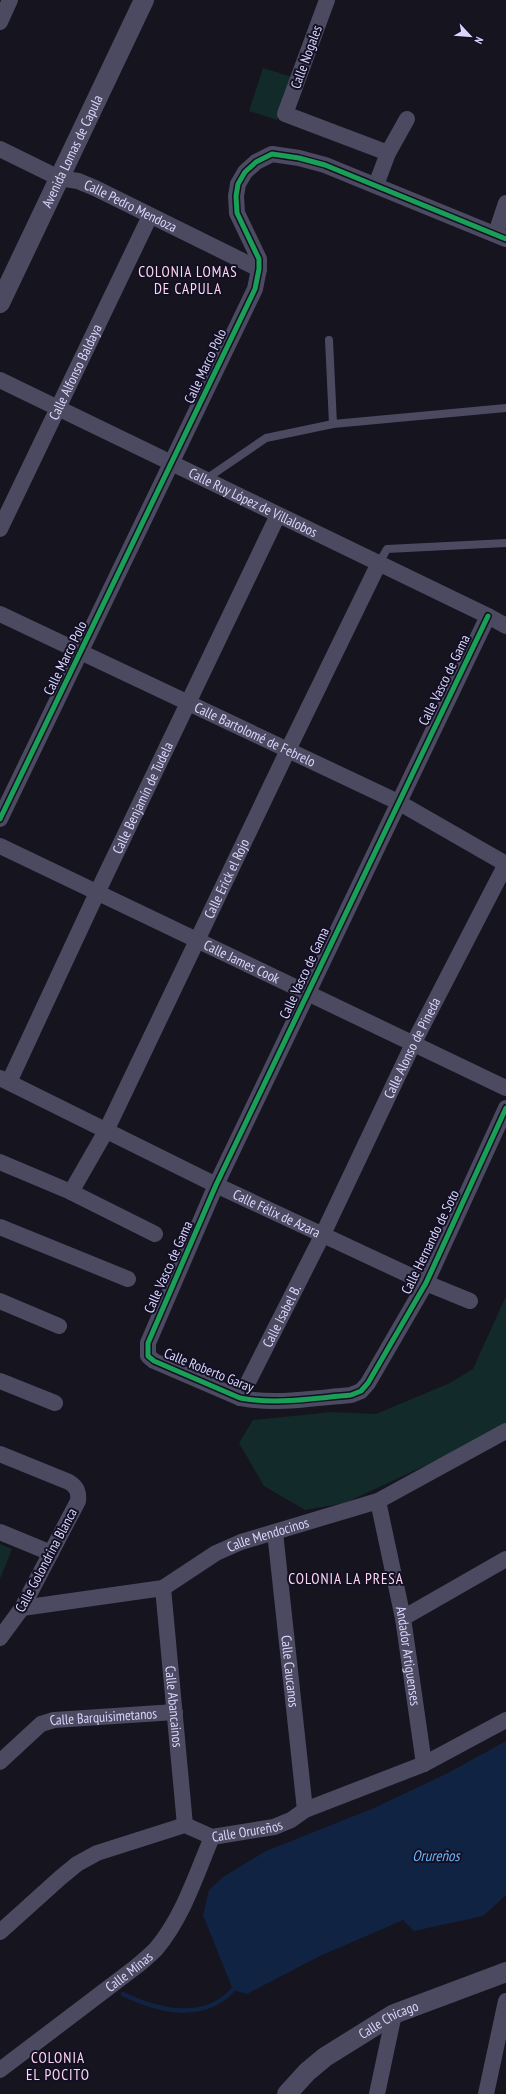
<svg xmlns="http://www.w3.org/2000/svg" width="506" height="2094" font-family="'PT Sans Narrow',sans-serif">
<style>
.green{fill:#132a2b}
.water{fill:#112343}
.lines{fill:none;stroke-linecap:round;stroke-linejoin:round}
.stream{stroke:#112343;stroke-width:4.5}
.service{stroke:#4b4a60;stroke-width:8}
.minor{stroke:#4b4a60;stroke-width:16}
.tertiary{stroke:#4b4a60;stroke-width:20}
.cycleway-casing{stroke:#131024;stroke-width:8}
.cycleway{stroke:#1a9f57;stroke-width:5}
.labels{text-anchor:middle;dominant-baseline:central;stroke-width:4;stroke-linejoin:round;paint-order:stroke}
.street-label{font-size:14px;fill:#dad5fd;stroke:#131024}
.neighbourhood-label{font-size:15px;letter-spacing:1px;fill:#fdd6ef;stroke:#131024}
.water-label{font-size:15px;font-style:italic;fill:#68b4f8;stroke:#131024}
</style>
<rect width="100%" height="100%" fill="#16141f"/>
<path class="green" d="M 263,68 L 292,77 L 277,120 L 249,111 Z
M 506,1296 L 506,1423 L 482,1439 L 345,1503 L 305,1510 L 264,1486 L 239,1443 L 253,1420 L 332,1412 L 376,1414 L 450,1383 L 473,1369 Z
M 0,1544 L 12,1549 L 0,1579 Z"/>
<path class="water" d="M 506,1741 L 506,1895 L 483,1916 L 414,1931 L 403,1920 L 320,1956 L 247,1994 L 233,1990 L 203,1915 L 209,1890 L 223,1877 L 266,1851 L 374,1808 L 446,1774 Z"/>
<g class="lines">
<path class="stream" d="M 123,1994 C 160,2012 208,2023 237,1985"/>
<path class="service" d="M 329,340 L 333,424
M 206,479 L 266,438 L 333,424 L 506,408
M 379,563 L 387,549 L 506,543"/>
<g class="minor">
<path d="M 327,0 L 285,114 L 388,153"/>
<path d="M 0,22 L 10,0"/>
<path id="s1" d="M 0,149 L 59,178 L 78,181 L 95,188 L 259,269"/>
<path d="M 376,185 L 388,153 L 407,119"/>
<path d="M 496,233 L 506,203"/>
<path id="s2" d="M 0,380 L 488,616 L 506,626"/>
<path id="s3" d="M 0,529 L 150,216"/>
<path id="s4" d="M 0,614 L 398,802 L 506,864"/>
<path d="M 488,616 L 216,1185 L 148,1343 L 148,1356 L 154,1361 L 240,1398 C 277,1405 314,1398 351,1395 L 361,1391 L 368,1383 L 426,1283 L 506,1108"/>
<path d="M 0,819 L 255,289 L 259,269 L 259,259 L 237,213 L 236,196 L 238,184 L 245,172 L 256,162 L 272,154 L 299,158 L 325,165 L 506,239"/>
<path id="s5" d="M 0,846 L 506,1088"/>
<path id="s6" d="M 0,1078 L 216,1185 L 426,1283 L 470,1301"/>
<path id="s7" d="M 9,1082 L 97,893 L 278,515"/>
<path d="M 0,1162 L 71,1192 L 155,1234"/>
<path id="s8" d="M 71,1192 L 106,1131 L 288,750 L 379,563"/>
<path d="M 0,1227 L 128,1279"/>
<path d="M 0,1301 L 59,1326"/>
<path d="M 0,1381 L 55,1403"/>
<path id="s9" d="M 240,1398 L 323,1234 L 413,1044 L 506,864"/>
<path d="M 0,1454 L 69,1482 C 77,1487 79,1492 78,1501 L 22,1608 L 0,1638"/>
<path id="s10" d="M 378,1501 L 403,1618 L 424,1764"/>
<path d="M 0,1532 L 51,1553"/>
<path id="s11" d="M 275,1532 L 305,1810"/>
<path id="s12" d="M 163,1588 L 185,1825"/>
<path id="s13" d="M 22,1608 L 163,1588 L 216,1553 L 241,1542 L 378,1501 L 506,1431"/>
<path d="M 403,1618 L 506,1559"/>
<path id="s14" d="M 0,1762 L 41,1724 L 54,1720 L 175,1712"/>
<path id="s15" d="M 0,1932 L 60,1878 L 77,1864 L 97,1853 L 185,1825 L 212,1837 L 274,1827 L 291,1820 L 305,1810 L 424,1764 L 506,1720"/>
<path id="s16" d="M 0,2070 L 137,1966 C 143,1961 150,1955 156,1949 C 183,1917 196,1875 212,1837"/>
<path d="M 377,2094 L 394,2014"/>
<path d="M 486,2094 L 506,2001"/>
</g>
<g class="tertiary">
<path id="s17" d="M 0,303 L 144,0"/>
<path id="s18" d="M 287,2094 L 307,2072 L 325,2057 L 394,2014 L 506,1972"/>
</g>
<g class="cycleway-casing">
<path id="cycleway" d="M 488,616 L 216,1185 L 148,1343 L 148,1356 L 154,1361 L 240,1398 C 277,1405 314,1398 351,1395 L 361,1391 L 368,1383 L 426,1283 L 506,1108
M 0,819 L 255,289 L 259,269 L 259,259 L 237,213 L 236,196 L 238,184 L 245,172 L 256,162 L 272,154 L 299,158 L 325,165 L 506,239"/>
</g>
<use href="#cycleway" class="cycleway"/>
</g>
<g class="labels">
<g class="street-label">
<text transform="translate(306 57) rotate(-70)">Calle Nogales</text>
<text stroke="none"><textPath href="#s17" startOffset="168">Avenida Lomas de Capula</textPath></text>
<text stroke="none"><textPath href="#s1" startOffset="143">Calle Pedro Mendoza</textPath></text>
<text transform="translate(205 366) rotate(-65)">Calle Marco Polo</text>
<text stroke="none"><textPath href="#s3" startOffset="174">Calle Alfonso Baldaya</textPath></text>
<text stroke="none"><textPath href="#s2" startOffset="281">Calle Ruy López de Villalobos</textPath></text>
<text transform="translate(65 658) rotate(-64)">Calle Marco Polo</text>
<text transform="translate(444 680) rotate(-64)">Calle Vasco de Gama</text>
<text stroke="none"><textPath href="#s4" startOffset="282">Calle Bartolomé de Febrelo</textPath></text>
<text stroke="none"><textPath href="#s7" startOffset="314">Calle Benjamín de Tudela</textPath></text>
<text stroke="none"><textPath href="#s8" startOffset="350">Calle Erick el Rojo</textPath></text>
<text stroke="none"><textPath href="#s5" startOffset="268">Calle James Cook</textPath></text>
<text transform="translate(304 973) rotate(-65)">Calle Vasco de Gama</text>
<text stroke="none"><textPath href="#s9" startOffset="390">Calle Alonso de Pineda</textPath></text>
<text stroke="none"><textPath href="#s6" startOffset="308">Calle Félix de Azara</textPath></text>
<text transform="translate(430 1242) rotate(-64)">Calle Hernando de Soto</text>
<text transform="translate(168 1267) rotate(-66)">Calle Vasco de Gama</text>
<text stroke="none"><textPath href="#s9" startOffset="92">Calle Isabel B.</textPath></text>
<text transform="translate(209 1370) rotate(22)">Calle Roberto Garay</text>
<text stroke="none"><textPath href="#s13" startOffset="261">Calle Mendocinos</textPath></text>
<text transform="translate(46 1560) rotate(-62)">Calle Golondrina Blanca</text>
<text stroke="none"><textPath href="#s10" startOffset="158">Andador Artiguenses</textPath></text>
<text stroke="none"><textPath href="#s11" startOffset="140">Calle Caucanos</textPath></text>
<text stroke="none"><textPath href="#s12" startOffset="119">Calle Abancainos</textPath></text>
<text stroke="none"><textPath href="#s14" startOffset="119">Calle Barquisimetanos</textPath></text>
<text stroke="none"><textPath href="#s15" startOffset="283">Calle Orureños</textPath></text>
<text stroke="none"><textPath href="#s16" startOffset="162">Calle Minas</textPath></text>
<text stroke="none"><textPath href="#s18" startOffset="127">Calle Chicago</textPath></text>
</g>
<g class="neighbourhood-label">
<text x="188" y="271">COLONIA LOMAS<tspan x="188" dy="17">DE CAPULA</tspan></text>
<text x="346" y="1578">COLONIA LA PRESA</text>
<text x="58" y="2057">COLONIA<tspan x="58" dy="17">EL POCITO</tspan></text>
</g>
<g class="water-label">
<text x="436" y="1855">Orureños</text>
</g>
</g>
<g transform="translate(470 36) rotate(116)" stroke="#131024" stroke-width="3" paint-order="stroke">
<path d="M0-3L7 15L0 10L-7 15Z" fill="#dad5fd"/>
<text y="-6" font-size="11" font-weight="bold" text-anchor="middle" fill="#dad5fd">N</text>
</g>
</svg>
